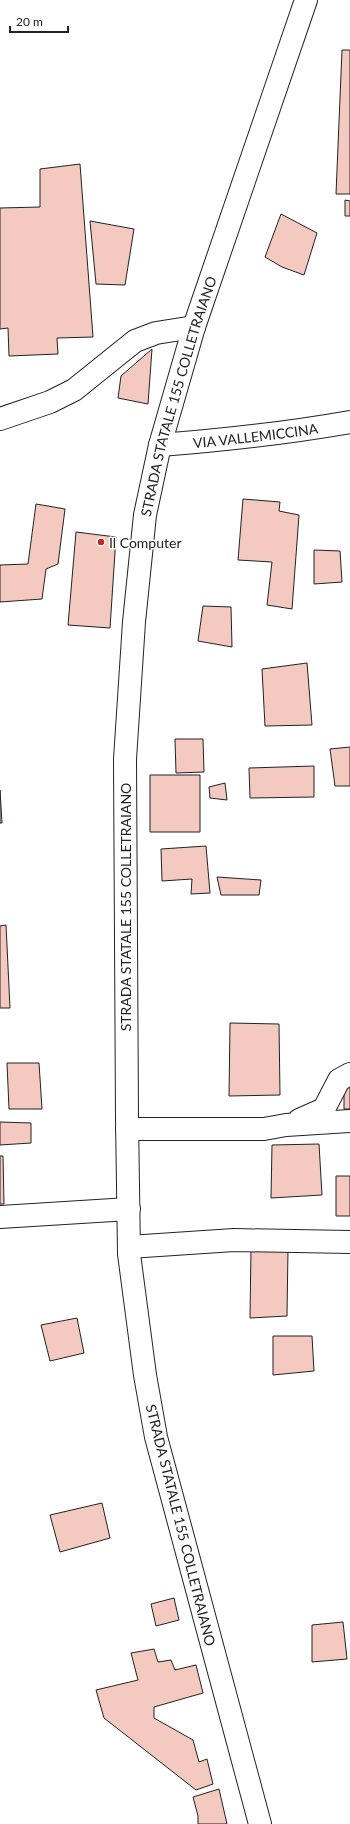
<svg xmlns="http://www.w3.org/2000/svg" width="350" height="1824" font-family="Lato,sans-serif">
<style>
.building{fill:#f3c9c0;stroke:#222}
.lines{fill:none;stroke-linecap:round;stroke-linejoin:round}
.minor-casing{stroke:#222;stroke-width:24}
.major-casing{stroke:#222;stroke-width:24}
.minor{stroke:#fff;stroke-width:22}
.major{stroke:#fff;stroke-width:22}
.poi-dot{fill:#c62828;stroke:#fff;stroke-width:1.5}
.labels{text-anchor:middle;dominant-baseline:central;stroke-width:3;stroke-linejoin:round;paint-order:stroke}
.street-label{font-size:14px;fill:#222;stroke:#fff}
.poi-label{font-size:14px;fill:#222;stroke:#fff;text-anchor:start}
</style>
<rect width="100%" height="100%" fill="#fff"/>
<path class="building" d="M 342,50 L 350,50 L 350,194 L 336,194 Z
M 80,164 L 93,337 L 57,338 L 58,354 L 9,356 L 8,328 L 0,329 L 0,208 L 40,207 L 40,169 Z
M 345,200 L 350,201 L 350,216 L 345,216 Z
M 281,214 L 317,233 L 304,275 L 282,267 L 265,257 Z
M 90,221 L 134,229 L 125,285 L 96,284 Z
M 152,349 L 148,404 L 118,398 L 121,376 Z
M 243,499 L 280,502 L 279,511 L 299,515 L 292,609 L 267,605 L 272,562 L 238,560 Z
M 36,504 L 65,509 L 58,564 L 46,569 L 42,599 L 0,602 L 0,565 L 28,564 Z
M 76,532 L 116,537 L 110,628 L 68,625 Z
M 314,550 L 340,551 L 342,582 L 314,584 Z
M 203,606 L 231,607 L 232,647 L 198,641 Z
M 307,663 L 312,725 L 265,726 L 262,669 Z
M 175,739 L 203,739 L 204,772 L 176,773 Z
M 350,747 L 350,786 L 335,786 L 330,749 Z
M 314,766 L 314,797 L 250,798 L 249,768 Z
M 150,775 L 200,775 L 200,832 L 150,832 Z
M 225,783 L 227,800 L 210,798 L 209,787 Z
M 0,790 L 2,823 L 0,823 Z
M 206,846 L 210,893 L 191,894 L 192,879 L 162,881 L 161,849 Z
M 217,877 L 261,880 L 259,895 L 221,895 Z
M 6,925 L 10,1008 L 0,1008 L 0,926 Z
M 230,1023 L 279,1024 L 280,1095 L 229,1096 Z
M 7,1063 L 39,1063 L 42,1109 L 9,1109 Z
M 350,1082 L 350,1109 L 344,1109 L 344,1085 Z
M 0,1122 L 31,1123 L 31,1143 L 0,1145 Z
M 319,1144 L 322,1195 L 271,1198 L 272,1145 Z
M 0,1156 L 3,1156 L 4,1204 L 0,1204 Z
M 336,1176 L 350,1176 L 350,1216 L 336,1216 Z
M 251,1248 L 288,1249 L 287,1316 L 250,1318 Z
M 77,1318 L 84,1353 L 50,1361 L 41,1325 Z
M 273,1336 L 312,1336 L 314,1371 L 273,1375 Z
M 102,1503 L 110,1538 L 60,1552 L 50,1515 Z
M 174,1598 L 179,1620 L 156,1626 L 151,1604 Z
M 343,1622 L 347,1659 L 312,1662 L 312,1625 Z
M 154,1649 L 158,1662 L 171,1660 L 175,1670 L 196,1665 L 203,1693 L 154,1707 L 154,1718 L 193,1740 L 199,1762 L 207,1759 L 213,1784 L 196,1790 L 104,1718 L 96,1690 L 138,1680 L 131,1653 Z
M 219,1789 L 227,1824 L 198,1824 L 198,1816 L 193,1797 Z"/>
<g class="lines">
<g class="minor-casing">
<g id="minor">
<path d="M 0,419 L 50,402 L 74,390 L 135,341 L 156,333 L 194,327"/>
<path id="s1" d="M 160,445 C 224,440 287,433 350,422"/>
<path d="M 299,1120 L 324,1109 L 339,1080 L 350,1074"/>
<path d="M 127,1129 L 264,1129 L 286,1125 L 350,1121"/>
<path d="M 0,1217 L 129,1209"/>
<path d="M 129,1247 L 234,1240 L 350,1242"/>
</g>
</g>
<g class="major-casing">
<g id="major">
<path id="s2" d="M 260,1824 L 156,1437 L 145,1375 L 129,1254 L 127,1118 L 125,759 L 134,622 L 145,515 L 160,445 L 194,327 L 306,0"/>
</g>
</g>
<use href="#minor" class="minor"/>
<use href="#major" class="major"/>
</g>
<circle class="poi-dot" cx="101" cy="542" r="4"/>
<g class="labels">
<g class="street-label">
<text stroke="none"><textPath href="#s2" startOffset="1449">STRADA STATALE 155 COLLETRAIANO</textPath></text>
<text stroke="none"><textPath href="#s1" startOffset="96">VIA VALLEMICCINA</textPath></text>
<text transform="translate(125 907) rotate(-90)">STRADA STATALE 155 COLLETRAIANO</text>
<text transform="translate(181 1525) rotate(76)">STRADA STATALE 155 COLLETRAIANO</text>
</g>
<g class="poi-label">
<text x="109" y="542">Il Computer</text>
</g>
</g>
<path d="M10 26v6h58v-6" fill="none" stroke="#222222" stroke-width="2"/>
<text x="16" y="26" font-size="12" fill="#222222" stroke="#ffffff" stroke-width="3" paint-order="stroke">20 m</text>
</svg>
